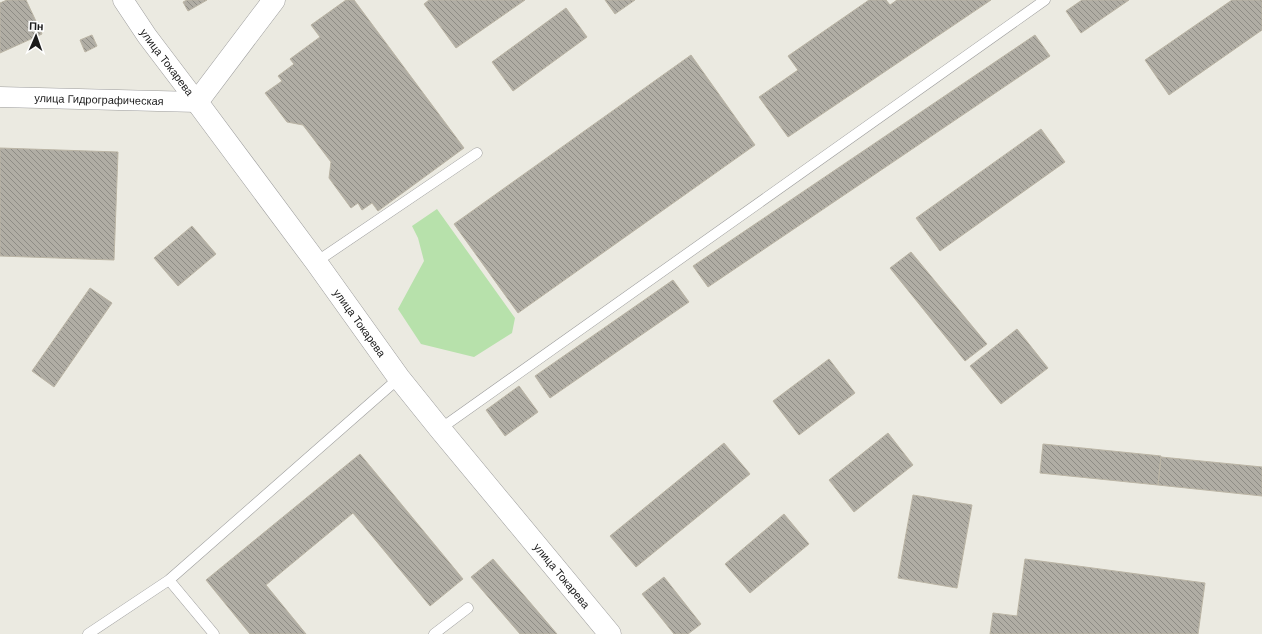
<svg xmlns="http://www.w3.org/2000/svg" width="1262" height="634" font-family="'DM Sans',sans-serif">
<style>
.grass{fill:#b7e1ab}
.building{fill:url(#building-back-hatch);stroke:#bbb5a5}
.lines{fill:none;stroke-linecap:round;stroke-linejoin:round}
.service-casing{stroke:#9c9c9c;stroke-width:11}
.minor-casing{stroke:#9c9c9c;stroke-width:21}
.tertiary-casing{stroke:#9c9c9c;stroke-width:23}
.service{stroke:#fff;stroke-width:10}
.minor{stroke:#fff;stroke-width:20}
.tertiary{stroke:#fff;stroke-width:22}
.labels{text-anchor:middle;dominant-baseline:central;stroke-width:3;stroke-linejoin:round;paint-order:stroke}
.street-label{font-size:11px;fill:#1b1b1b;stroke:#fff}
</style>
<defs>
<pattern id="building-back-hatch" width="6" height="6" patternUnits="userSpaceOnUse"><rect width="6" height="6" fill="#b0ada4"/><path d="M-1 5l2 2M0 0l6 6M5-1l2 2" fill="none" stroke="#8e8c85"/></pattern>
</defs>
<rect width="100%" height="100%" fill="#ebeae1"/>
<path class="grass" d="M 437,209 L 515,318 L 512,333 L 474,357 L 421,344 L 398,309 L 424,261 L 418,238 L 412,226 Z"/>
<path class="building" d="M 7,0 L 26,0 L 42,34 L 0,53 L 0,3 Z
M 187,0 L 207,0 L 188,11 L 183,2 Z
M 346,0 L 354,0 L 464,148 L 378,211 L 372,203 L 362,210 L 358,203 L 351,208 L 329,178 L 331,162 L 303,125 L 287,122 L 265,93 L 282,81 L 278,76 L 294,64 L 290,59 L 320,37 L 311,25 Z
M 429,0 L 525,0 L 456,48 L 424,4 Z
M 605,0 L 635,0 L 615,14 Z
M 869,0 L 886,0 L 890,5 L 897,0 L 991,0 L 788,137 L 759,97 L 798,70 L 788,56 Z
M 1082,0 L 1129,0 L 1081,33 L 1066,11 Z
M 1232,0 L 1262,0 L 1262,30 L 1169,95 L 1145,60 Z
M 566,8 L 587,37 L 513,91 L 492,62 Z
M 92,35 L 97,46 L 85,52 L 80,40 Z
M 1035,35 L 1050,56 L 708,287 L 693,266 Z
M 691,55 L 755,145 L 518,313 L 454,224 Z
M 1041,129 L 1065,162 L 940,251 L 916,218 Z
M 0,148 L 118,152 L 114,260 L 0,256 Z
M 192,226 L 216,254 L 178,286 L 154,258 Z
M 911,252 L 987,344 L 965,361 L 890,268 Z
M 673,280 L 689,302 L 550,398 L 535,376 Z
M 90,288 L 112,303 L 54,387 L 32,371 Z
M 1017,329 L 1048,368 L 1001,404 L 970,366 Z
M 829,359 L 855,393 L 799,435 L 773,401 Z
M 519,386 L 538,412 L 505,436 L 486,410 Z
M 888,433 L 913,465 L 854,512 L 829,480 Z
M 724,443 L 750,474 L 636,567 L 610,536 Z
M 1043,444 L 1161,456 L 1158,485 L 1040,473 Z
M 360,454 L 463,579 L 430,606 L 353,513 L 266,585 L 306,634 L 250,634 L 206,580 Z
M 1161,457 L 1262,467 L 1262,496 L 1158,485 Z
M 913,495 L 972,505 L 957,588 L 898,578 Z
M 784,514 L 809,544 L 750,593 L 725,564 Z
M 493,559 L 557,634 L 520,634 L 471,577 Z
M 1025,559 L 1205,583 L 1198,634 L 990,634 L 993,613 L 1017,616 Z
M 664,577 L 701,624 L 688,634 L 674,634 L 642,594 Z"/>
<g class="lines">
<g class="service-casing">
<path id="service" d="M 316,262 L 477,153
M 440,429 L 1045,0
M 169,580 L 214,634
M 88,634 L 169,580 L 399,378
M 434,634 L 468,608"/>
</g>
<g class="minor-casing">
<g id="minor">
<path id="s1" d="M 123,0 L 147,36 L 197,102"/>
<path id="s2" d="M 0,97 L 197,102"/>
</g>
</g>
<g class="tertiary-casing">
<g id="tertiary">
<path id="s3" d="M 274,0 L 197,102 L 316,262 L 399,378 L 440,429 L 610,634"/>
</g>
</g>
<use href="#service" class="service"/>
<use href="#minor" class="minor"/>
<use href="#tertiary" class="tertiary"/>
</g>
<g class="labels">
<g class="street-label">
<text stroke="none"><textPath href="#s1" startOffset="76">улица Токарева</textPath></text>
<text stroke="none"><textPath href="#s2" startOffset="99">улица Гидрографическая</textPath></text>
<text stroke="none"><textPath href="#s3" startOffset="402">улица Токарева</textPath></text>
<text stroke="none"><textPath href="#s3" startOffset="726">улица Токарева</textPath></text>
</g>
</g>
<g transform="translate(36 36) rotate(2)" stroke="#ffffff" stroke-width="3" paint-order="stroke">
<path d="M0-3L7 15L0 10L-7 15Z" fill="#1b1b1b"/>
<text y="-6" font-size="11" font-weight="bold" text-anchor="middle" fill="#1b1b1b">Пн</text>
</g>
</svg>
